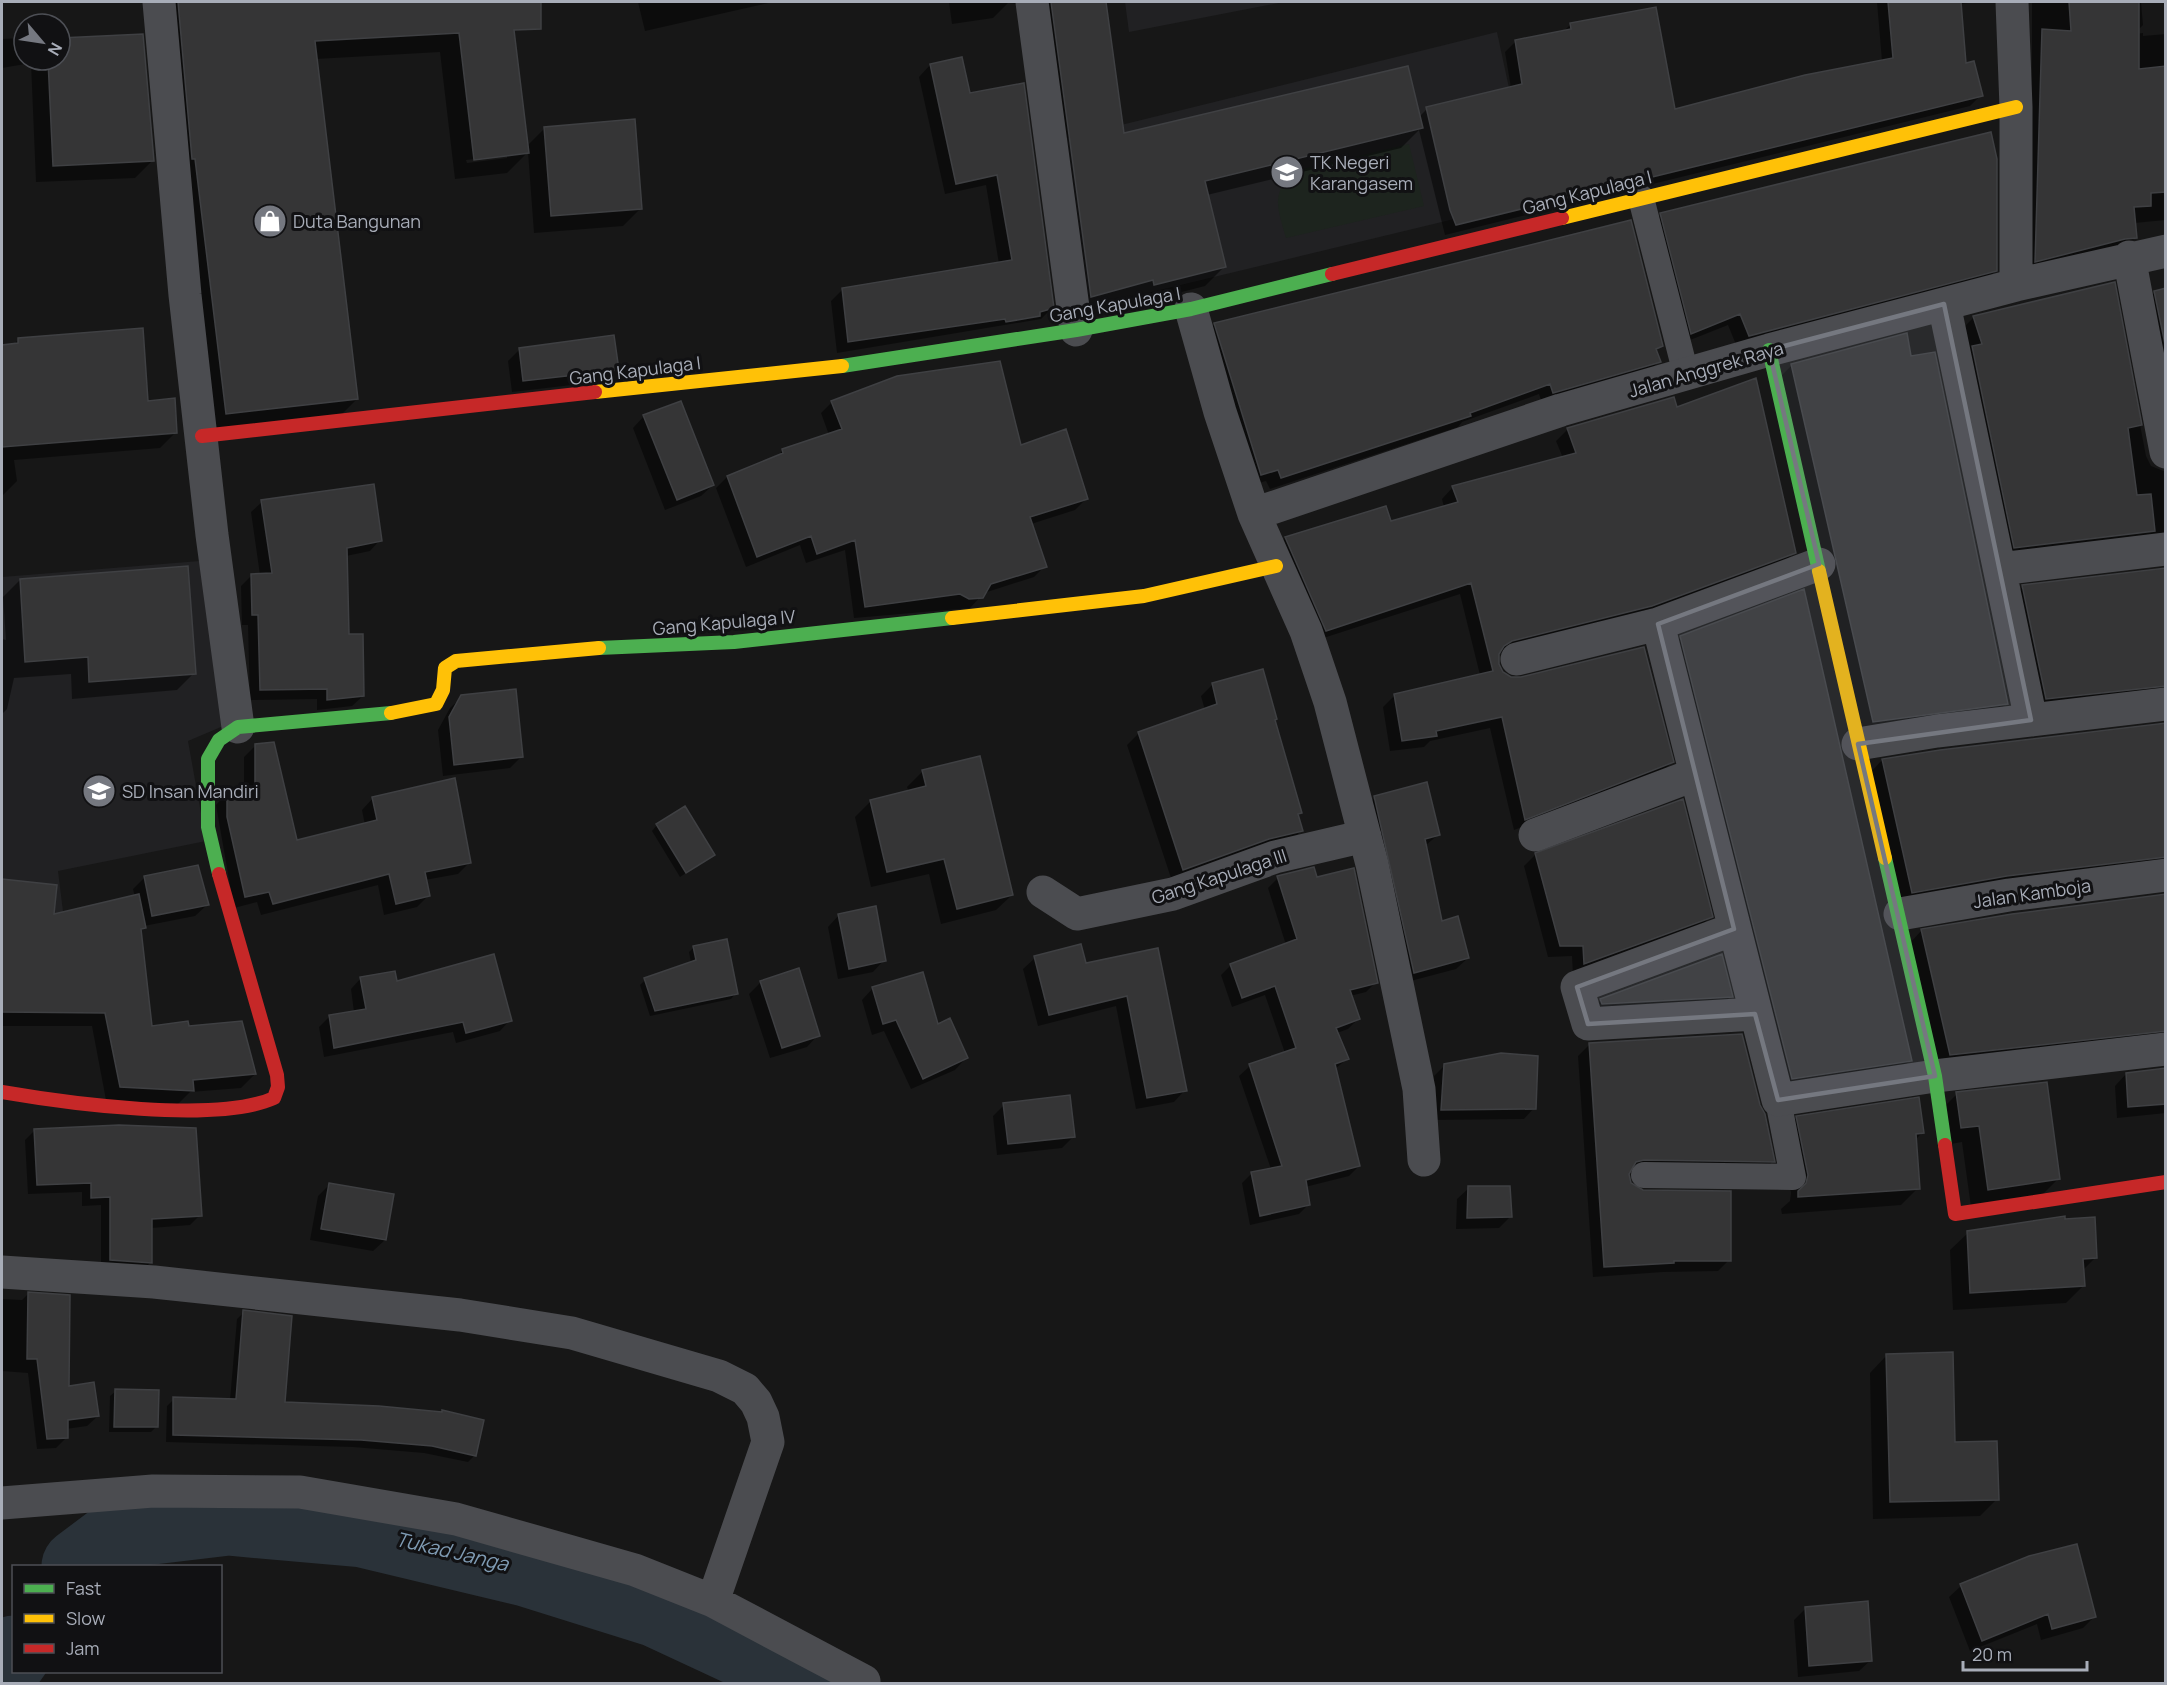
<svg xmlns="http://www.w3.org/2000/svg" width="2167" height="1685" font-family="Manrope,sans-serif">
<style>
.built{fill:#212123}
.green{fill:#1d241e}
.shadow{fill:#0007;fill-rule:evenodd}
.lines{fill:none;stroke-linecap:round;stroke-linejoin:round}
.river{stroke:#2a3239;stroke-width:75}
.building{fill:#353536;stroke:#3f4043;stroke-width:1.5}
.lane{stroke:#4b4c50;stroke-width:26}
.street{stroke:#4b4c50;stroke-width:33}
.fast{stroke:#4caf50;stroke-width:14}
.slow{stroke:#ffc107;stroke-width:14}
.jam{stroke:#c62828;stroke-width:14}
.marked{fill:#757880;fill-opacity:0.2;stroke:#757880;stroke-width:4.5;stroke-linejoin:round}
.labels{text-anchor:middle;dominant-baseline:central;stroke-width:6;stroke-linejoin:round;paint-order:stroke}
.poi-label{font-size:18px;fill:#a8adb8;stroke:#111113;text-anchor:start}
.street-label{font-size:18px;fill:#a8adb8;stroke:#111113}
.water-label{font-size:20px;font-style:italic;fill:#7f9bb3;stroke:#111113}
</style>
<rect width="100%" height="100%" fill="#171717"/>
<path class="built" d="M 1125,2 L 1284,2 L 1129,32 Z
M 1497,32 L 1533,200 L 1089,307 L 1040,145 Z
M 212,560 L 228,724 L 188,741 L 206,841 L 58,871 L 70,968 L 2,960 L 2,577 Z"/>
<path class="green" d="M 1409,144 L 1424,206 L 1286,238 C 1278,208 1270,195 1294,171 Z"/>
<path class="shadow" d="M 169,2 L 509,2 L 526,147 L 545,128 L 640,209 L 623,226 L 534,233 L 528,152 L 507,173 L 455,179 L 440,52 L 316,59 L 357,399 L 337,419 L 206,434 ZM 507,155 L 507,158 L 467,163 L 466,160 Z
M 638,2 L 773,2 L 645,31 Z
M 949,2 L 1104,2 L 1123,134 L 1419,117 L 1427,109 L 1511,88 L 1505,52 L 1516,41 L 1563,32 L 1571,24 L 1674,111 L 1882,61 L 1877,2 L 1975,2 L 1960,4 L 1964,65 L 1981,95 L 1970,106 L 1445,235 L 1419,130 L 1401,148 L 1207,195 L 1225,266 L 1205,286 L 1135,304 L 1133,298 L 1071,316 L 1020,4 L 1008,3 L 993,18 L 952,24 Z
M 2032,2 L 2141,2 L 2143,25 L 2134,34 L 2143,33 L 2143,36 L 2166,34 L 2166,220 L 2134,223 L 2135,238 L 2124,249 L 2024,272 L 2024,213 L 2032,71 Z
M 24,38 L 24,60 L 60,60 L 60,40 L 153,160 L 135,178 L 36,182 L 31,63 L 2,68 L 2,39 Z
M 930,65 L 969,94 L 1053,307 L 1041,319 L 837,353 L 831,301 L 842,290 L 999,264 L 986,185 L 945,194 L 919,77 Z
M 1661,215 L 1996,270 L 1984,282 L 1737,347 L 1728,325 L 1680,344 L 1650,226 Z
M 2113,284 L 2146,456 L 2151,466 L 2166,472 L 2166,546 L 2003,559 L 1962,329 L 1974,317 Z
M 2166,290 L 2166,420 L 2143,304 L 2155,292 Z
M 1215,324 L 1662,345 L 1655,351 L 1659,361 L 1648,373 L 1542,403 L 1539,394 L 1462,422 L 1458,427 L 1270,489 L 1266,481 L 1250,485 L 1204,335 Z
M 19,339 L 147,402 L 176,432 L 160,448 L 14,460 L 17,481 L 2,496 L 2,346 L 13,345 Z
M 519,350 L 617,369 L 606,381 L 512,392 L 508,361 Z
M 1910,358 L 2007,703 L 1995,715 L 1862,733 L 1781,376 L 1792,365 Z
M 832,402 L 1020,447 L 1086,499 L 1075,510 L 1031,524 L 1045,566 L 1034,577 L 984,593 L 970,608 L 854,618 L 845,550 L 806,563 L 800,545 L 746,567 L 716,488 L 727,477 L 775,459 L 783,450 L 829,435 L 821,413 Z
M 1676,409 L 1794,552 L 1783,564 L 1640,617 L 1498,653 L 1498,664 L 1503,673 L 1672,762 L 1660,774 L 1514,830 L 1490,728 L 1430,741 L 1424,747 L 1390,751 L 1383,707 L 1395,695 L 1480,675 L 1460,594 L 1314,641 L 1274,549 L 1285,538 L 1385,507 L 1390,522 L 1444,507 L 1442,499 L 1453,487 L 1563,458 L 1556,441 L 1568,429 Z
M 644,416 L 713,485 L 701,496 L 665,510 L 633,428 Z
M 262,502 L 380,540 L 370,551 L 346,556 L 348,636 L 363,696 L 352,706 L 317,710 L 317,699 L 250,700 L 248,625 L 242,625 L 241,586 L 252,575 L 260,575 L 251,512 Z
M 2166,569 L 2166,701 L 2034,710 L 2011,598 L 2023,587 Z
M 20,580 L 194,673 L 177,690 L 72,699 L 71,674 L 14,678 L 7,709 L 2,714 L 2,639 L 6,640 L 3,597 Z
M 1681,637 L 1911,1060 L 1899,1071 L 1781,1090 L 1670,649 Z
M 1262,671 L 1273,721 L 1301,812 L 1297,816 L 1301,831 L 1290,842 L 1172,881 L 1127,745 L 1139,733 L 1205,710 L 1201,696 L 1212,685 Z
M 462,697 L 522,756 L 510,768 L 443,776 L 438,730 L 450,708 Z
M 2166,724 L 2166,872 L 1901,904 L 1871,772 L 1882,760 Z
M 255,746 L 296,842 L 365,825 L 362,810 L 373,798 L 470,862 L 458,874 L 425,880 L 429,895 L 417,907 L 384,915 L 378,885 L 261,915 L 257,902 L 234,908 L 216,805 L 227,793 L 244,793 L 244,757 Z
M 923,771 L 1012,895 L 996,910 L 941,924 L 929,874 L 871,887 L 855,817 L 871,801 L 909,792 L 907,787 Z
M 1375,798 L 1439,834 L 1425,846 L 1441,923 L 1468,958 L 1456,969 L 1403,983 L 1363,809 Z
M 1682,801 L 1711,916 L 1699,928 L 1573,975 L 1572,956 L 1548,957 L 1524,866 L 1535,855 Z
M 657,825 L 713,855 L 680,877 L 652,831 Z
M 145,877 L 207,905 L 195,916 L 144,926 L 139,932 L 150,1027 L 187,1027 L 255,1074 L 241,1088 L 190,1092 L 178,1104 L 106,1100 L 92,1026 L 2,1026 L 2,881 L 56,887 L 52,916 L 135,897 L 133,889 Z
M 1278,878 L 1316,879 L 1376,982 L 1366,992 L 1350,996 L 1358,1019 L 1348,1029 L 1337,1033 L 1347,1059 L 1335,1069 L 1359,1166 L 1349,1176 L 1305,1187 L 1309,1204 L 1299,1214 L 1250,1225 L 1242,1183 L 1252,1173 L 1271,1169 L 1239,1076 L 1250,1066 L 1285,1053 L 1265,995 L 1232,1007 L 1221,975 L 1231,965 L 1286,945 L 1268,888 Z
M 2166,895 L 2166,1046 L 1938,1066 L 1910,943 L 1921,931 Z
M 839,915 L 884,960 L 873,972 L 838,979 L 828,927 Z
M 694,947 L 736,993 L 731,999 L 650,1016 L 640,985 L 645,980 L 691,963 L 689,952 Z
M 1157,950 L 1185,1090 L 1174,1102 L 1136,1109 L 1116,1006 L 1038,1026 L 1023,969 L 1035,958 L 1085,965 Z
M 361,978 L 396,983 L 510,1020 L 500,1031 L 456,1043 L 453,1032 L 324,1057 L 319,1027 L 329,1017 L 354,1012 L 351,989 Z
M 761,982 L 818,1035 L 807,1047 L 770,1058 L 749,994 Z
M 873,988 L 937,1026 L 966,1058 L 955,1070 L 911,1089 L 884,1031 L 872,1035 L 862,1000 Z
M 1731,996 L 1720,1007 L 1589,1011 L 1601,1000 Z
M 1590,1044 L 1773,1161 L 1762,1173 L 1632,1171 L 1627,1174 L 1630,1184 L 1729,1260 L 1718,1271 L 1663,1272 L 1593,1277 L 1578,1056 Z
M 1444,1066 L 1534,1108 L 1524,1119 L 1431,1120 L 1434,1076 Z
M 2166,1068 L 2166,1113 L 2117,1118 L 2115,1086 L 2126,1074 Z
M 1957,1094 L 2058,1179 L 2041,1196 L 1971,1207 L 1962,1142 L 1945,1145 L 1940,1111 Z
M 1004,1105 L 1073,1137 L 1062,1148 L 997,1155 L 993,1116 Z
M 1797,1118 L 1923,1132 L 1915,1140 L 1918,1188 L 1901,1205 L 1782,1214 L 1781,1209 L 1790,1201 L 1791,1193 L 1780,1135 Z
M 35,1130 L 200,1215 L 190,1225 L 151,1228 L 151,1262 L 141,1272 L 101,1269 L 101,1205 L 82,1206 L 82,1192 L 28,1194 L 25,1140 Z
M 329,1185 L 385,1240 L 373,1251 L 310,1240 L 318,1196 Z
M 1469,1188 L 1510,1217 L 1499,1228 L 1456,1229 L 1457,1199 Z
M 1968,1233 L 2095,1258 L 2082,1271 L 2083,1286 L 2066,1303 L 1953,1310 L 1950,1250 Z
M 28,1294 L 67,1387 L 98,1416 L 87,1426 L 66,1429 L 66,1438 L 56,1448 L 37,1449 L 28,1373 L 2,1371 L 2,1299 L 22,1300 Z
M 244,1312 L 283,1403 L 475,1455 L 468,1462 L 424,1453 L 353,1447 L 166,1442 L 167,1406 L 174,1399 L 230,1400 L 237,1319 Z
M 1887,1355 L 1997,1499 L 1980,1516 L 1873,1519 L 1870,1373 Z
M 116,1391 L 156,1427 L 151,1432 L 109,1432 L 110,1396 Z
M 2028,1558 L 2094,1617 L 2083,1628 L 2041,1640 L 2037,1624 L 1970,1651 L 1949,1597 L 1961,1586 Z
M 1806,1608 L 1871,1660 L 1859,1671 L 1798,1677 L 1794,1620 Z"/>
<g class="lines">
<path class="river" d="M 79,1566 L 127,1530 L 228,1518 L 363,1530 L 526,1569 L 657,1610 L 816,1684
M 2,1670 L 14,1653"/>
</g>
<path class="building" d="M 178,2 L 541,2 L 541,29 L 514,30 L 529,153 L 474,160 L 459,33 L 315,41 L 358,399 L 226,414 L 195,159 L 192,159 Z
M 1051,2 L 1106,2 L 1124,133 L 1408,66 L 1423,128 L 1205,181 L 1226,267 L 1154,285 L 1153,280 L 1091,297 Z
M 1888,2 L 1961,2 L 1966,63 L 1974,61 L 1983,96 L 1456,225 L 1450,210 L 1426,107 L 1522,84 L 1515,40 L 1571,29 L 1570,23 L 1656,7 L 1675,109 L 1805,75 L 1893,58 Z
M 2069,2 L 2139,2 L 2139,69 L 2166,66 L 2166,192 L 2151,193 L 2151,206 L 2134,207 L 2137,238 L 2125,239 L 2035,262 L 2042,29 L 2071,31 Z
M 143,34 L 154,161 L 53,166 L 48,60 L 60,60 L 60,38 Z
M 962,57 L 970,93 L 1024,83 L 1054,308 L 1040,312 L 1040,316 L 1006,322 L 1005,319 L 848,342 L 842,288 L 1012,260 L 997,175 L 956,184 L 930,64 Z
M 635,119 L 642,209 L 551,216 L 544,127 Z
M 1991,132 L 1997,159 L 1997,271 L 1749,336 L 1740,314 L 1691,334 L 1660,213 Z
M 1631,220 L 1663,346 L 1656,349 L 1661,362 L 1553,393 L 1550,384 L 1470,413 L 1471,416 L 1281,478 L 1278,470 L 1261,475 L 1214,323 Z
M 2115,282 L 2142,425 L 2128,428 L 2137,495 L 2151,494 L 2155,531 L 2014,548 L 1972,346 L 1982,344 L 1973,316 Z
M 2166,288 L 2166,349 L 2154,291 Z
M 143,328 L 148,401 L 175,398 L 177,433 L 2,447 L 2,345 L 18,343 L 18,338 Z
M 1907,333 L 1911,356 L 1935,352 L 2008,704 L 1873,722 L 1791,364 Z
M 614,335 L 619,370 L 523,381 L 519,348 Z
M 1000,361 L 1021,445 L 1066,429 L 1088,499 L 1030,517 L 1047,567 L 991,584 L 983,598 L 969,599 L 960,594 L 865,607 L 855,540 L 817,554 L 811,536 L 757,557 L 727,476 L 783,453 L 782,449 L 842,429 L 831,401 L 897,376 Z
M 1756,378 L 1796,553 L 1652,606 L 1512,641 L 1504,646 L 1499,654 L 1499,664 L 1503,672 L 1511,677 L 1521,677 L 1644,647 L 1674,762 L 1525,820 L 1502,717 L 1436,731 L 1437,736 L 1402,741 L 1394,694 L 1493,671 L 1471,583 L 1326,631 L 1285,537 L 1386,506 L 1391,521 L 1458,502 L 1452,486 L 1576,453 L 1567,428 L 1674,397 L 1677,407 Z
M 681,401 L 714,485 L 677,500 L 643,415 Z
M 374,484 L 382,541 L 347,548 L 349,634 L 363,634 L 364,696 L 327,700 L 327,689 L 260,690 L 258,615 L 252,615 L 251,574 L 272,573 L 261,500 Z
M 188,566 L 196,674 L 89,682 L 88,657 L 25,662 L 20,579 Z
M 2166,568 L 2166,686 L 2046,699 L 2022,585 Z
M 1804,589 L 1912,1061 L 1792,1079 L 1680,636 Z
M 1263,669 L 1277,719 L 1275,720 L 1302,813 L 1298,814 L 1303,831 L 1269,839 L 1183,870 L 1138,732 L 1217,704 L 1212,683 Z
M 516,689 L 523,757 L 454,765 L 449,717 L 461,695 Z
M 2166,723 L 2166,857 L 2007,876 L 1912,893 L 1882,759 L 1940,750 Z
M 274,742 L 297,840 L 377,820 L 372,797 L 455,778 L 471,863 L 425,872 L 430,896 L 396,904 L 389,874 L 273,904 L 269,892 L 245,897 L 227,817 L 227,792 L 255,791 L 255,744 Z
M 980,756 L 1013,895 L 957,909 L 944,859 L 887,872 L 870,800 L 926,786 L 922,770 Z
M 1427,782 L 1440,835 L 1425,839 L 1442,921 L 1458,916 L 1469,958 L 1414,973 L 1374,796 Z
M 1683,799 L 1713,917 L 1584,964 L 1583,946 L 1560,946 L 1535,853 Z
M 685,806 L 715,855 L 686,873 L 656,824 Z
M 198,865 L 209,905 L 152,916 L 144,876 Z
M 1314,867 L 1317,877 L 1354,868 L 1378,983 L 1350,990 L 1360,1019 L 1336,1028 L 1349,1059 L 1335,1064 L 1360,1166 L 1306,1180 L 1310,1205 L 1260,1216 L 1251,1172 L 1282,1166 L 1249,1064 L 1296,1048 L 1275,986 L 1242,998 L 1230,964 L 1297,939 L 1277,876 Z
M 2,879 L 57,885 L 54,914 L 139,894 L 146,928 L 141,929 L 152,1026 L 188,1021 L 189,1026 L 242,1021 L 256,1074 L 193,1080 L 194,1091 L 120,1087 L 105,1013 L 2,1012 Z
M 2166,894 L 2166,1031 L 1950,1055 L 1921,929 L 2012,914 Z
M 876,906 L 886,961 L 849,969 L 838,914 Z
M 727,939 L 738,994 L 655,1011 L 644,978 L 696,960 L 693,946 Z
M 1081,944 L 1086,963 L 1158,948 L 1187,1091 L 1147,1098 L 1127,996 L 1049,1015 L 1034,956 Z
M 494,954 L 512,1021 L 466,1033 L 463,1022 L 334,1048 L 329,1015 L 366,1009 L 360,977 L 395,971 L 397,981 Z
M 1722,954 L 1733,997 L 1602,1004 L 1600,999 Z
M 799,968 L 820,1036 L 782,1048 L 760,981 Z
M 923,972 L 938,1024 L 950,1018 L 968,1058 L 923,1079 L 896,1020 L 883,1024 L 872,987 Z
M 1742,1034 L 1760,1105 L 1765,1114 L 1775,1162 L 1644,1160 L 1636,1162 L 1629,1174 L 1631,1183 L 1643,1190 L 1731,1191 L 1731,1261 L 1674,1261 L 1674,1263 L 1604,1267 L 1589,1043 Z
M 1501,1053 L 1538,1056 L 1536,1109 L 1441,1110 L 1444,1064 Z
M 2166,1068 L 2166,1104 L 2128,1107 L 2126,1073 Z
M 2047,1082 L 2060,1179 L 1988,1190 L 1979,1126 L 1961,1128 L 1956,1092 Z
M 1070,1095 L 1075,1137 L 1008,1144 L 1003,1103 Z
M 1919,1097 L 1924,1133 L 1916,1134 L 1920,1189 L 1798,1197 L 1798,1191 L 1806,1183 L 1808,1175 L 1796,1116 Z
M 119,1125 L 196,1128 L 202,1216 L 152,1219 L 152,1263 L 110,1260 L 110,1197 L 91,1198 L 91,1183 L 37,1185 L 34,1129 Z
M 329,1183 L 394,1194 L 386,1240 L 321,1229 Z
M 1468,1186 L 1510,1186 L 1512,1217 L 1467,1218 Z
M 2065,1216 L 2065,1219 L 2095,1217 L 2097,1258 L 2083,1259 L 2085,1286 L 1970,1293 L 1967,1231 Z
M 28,1292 L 70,1295 L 69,1386 L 94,1382 L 99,1416 L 68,1420 L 68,1438 L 47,1439 L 37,1359 L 27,1359 Z
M 243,1310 L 292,1316 L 285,1402 L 379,1406 L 442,1412 L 442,1410 L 484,1420 L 476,1456 L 432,1446 L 361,1440 L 173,1435 L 173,1397 L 236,1399 Z
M 1953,1352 L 1955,1442 L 1997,1441 L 1999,1500 L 1890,1502 L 1886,1354 Z
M 115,1389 L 159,1390 L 158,1427 L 114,1427 Z
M 2077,1544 L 2096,1617 L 2052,1629 L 2048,1614 L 1982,1641 L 1960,1584 L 2029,1556 Z
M 1868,1601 L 1872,1661 L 1809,1666 L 1805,1607 Z"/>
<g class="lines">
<path class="lane" d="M 1641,198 L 1686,374
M 1644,1175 L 1793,1177 L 1778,1100"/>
<path class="street" d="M 159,2 L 185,295 L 212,535 L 238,727
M 1032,2 L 1076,330
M 2012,2 L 2016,107 L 2016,285
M 2129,257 L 2166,452
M 1944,304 L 2031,720
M 1191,309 L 1220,412 L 1254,514 L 1306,631 L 1330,702 L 1372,864 L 1419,1089 L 1424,1160
M 1254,514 L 1561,410 L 1769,350 L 2016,285 L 2166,251
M 2000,569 L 2166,549
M 1658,624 L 1778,1100 L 1935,1076 L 2166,1049
M 1517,659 L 1658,624 L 1819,564
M 1858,744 L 1937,731 L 2166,704
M 1535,835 L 1696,774
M 1043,892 L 1077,914 L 1173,894 L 1275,857 L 1365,836
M 1900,914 L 2009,895 L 2166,875
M 1734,929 L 1577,987 L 1588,1024 L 1755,1014
M 2,1272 L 154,1282 L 460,1315 L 572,1333 L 719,1376 L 745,1389 L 756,1402 L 763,1417 L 768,1442 L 713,1601
M 2,1503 L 153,1491 L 300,1492 L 456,1519 L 635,1570 L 713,1601 L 864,1681"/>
<path class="fast" d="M 1769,350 L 1819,571
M 842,366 L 1076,330 L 1191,309 L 1332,274
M 599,648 L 734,642 L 952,618
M 1885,858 L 1935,1076 L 1945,1145
M 219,874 L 208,827 L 208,759 L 219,740 L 238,727 L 391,713"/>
<path class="slow" d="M 1562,218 L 2016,107
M 595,392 L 842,366
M 1819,571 L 1885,858
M 952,618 L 1144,596 L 1276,566
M 391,713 L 436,704 L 443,690 L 445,668 L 456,661 L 599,648"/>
<path class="jam" d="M 1332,274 L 1562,218
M 202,436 L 595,392
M 2,1092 C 66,1103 217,1124 274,1098 L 278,1087 L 277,1075 L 219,874
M 1945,1145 L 1955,1214 L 2166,1182"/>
</g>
<path class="marked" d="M 1944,304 L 2031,720 L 1858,744 L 1935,1076 L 1778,1100 L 1755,1014 L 1588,1024 L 1577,987 L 1734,929 L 1658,624 L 1819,564 L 1769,350 Z"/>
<defs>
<g id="school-disc" transform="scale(1.725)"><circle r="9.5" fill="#757880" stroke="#111113"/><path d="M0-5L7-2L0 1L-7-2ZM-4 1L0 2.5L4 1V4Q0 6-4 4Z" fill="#fff"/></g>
<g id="shop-disc" transform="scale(1.725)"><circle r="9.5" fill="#757880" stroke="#111113"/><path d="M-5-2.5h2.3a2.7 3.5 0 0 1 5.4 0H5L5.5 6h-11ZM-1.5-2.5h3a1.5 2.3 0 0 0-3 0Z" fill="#fff"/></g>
</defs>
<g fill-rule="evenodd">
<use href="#school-disc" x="1287" y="172"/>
<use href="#shop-disc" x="270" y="221"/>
<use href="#school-disc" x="99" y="791"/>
</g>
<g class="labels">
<g class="poi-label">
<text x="1310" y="162">TK Negeri<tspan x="1310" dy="21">Karangasem</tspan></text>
<text x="293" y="221">Duta Bangunan</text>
<text x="122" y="791">SD Insan Mandiri</text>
</g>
<g class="street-label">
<text transform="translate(1587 192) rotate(-14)">Gang Kapulaga I</text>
<text transform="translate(1115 304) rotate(-10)">Gang Kapulaga I</text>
<text transform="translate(1706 369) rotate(-16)">Jalan Anggrek Raya</text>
<text transform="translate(635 370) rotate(-7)">Gang Kapulaga I</text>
<text transform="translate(724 622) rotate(-5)">Gang Kapulaga IV</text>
<text transform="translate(1219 876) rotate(-18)">Gang Kapulaga III</text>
<text transform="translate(2032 893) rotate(-8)">Jalan Kamboja</text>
</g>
<g class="water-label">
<text transform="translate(452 1551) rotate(13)">Tukad Janga</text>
</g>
</g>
<rect width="2167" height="1685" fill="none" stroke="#a8adb8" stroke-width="6"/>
<rect x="12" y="1565" width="210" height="108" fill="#111113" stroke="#4d4f55" stroke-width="1.5"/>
<rect x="24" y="1584" width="30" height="9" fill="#4caf50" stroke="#4d4f55" stroke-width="1.5"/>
<text x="66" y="1595" font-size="18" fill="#a8adb8">Fast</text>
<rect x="24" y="1614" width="30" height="9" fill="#ffc107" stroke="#4d4f55" stroke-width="1.5"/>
<text x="66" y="1625" font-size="18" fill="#a8adb8">Slow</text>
<rect x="24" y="1644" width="30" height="9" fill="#c62828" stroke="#4d4f55" stroke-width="1.5"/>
<text x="66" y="1655" font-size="18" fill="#a8adb8">Jam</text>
<g transform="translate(42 42) rotate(119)"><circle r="28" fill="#111113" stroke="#4d4f55" stroke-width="1.5"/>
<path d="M0-4.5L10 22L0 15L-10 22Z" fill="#757880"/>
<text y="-9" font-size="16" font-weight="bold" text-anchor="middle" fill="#a8adb8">N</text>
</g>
<path d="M1963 1661v9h124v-9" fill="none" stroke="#a8adb8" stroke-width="3"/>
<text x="1972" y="1661" font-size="18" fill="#a8adb8" stroke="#111113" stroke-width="4.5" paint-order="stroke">20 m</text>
</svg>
